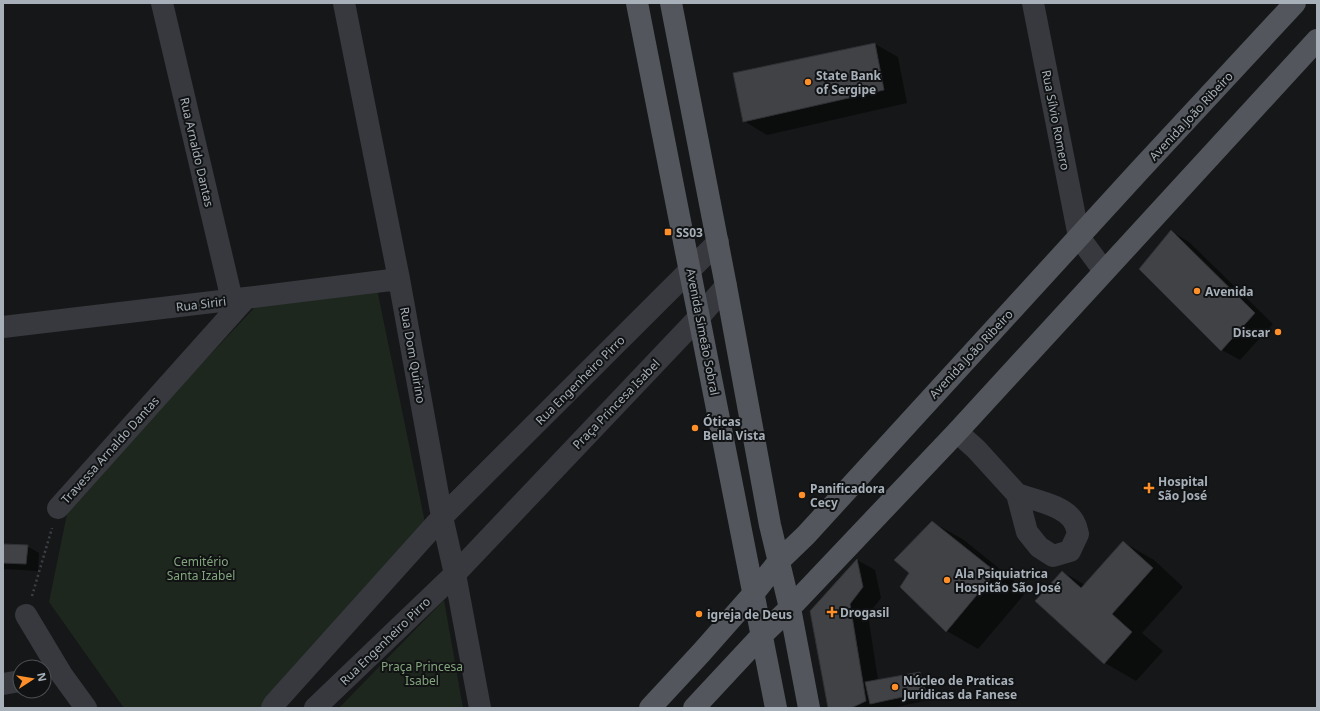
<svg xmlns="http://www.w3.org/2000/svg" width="1320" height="711" font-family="'Noto Sans',sans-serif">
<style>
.green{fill:#1e271e}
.shadow{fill:#0007}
.building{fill:#404245;stroke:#303135}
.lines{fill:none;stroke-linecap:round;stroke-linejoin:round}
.path{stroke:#3d4145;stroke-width:2.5;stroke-dasharray:2 3;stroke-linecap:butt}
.minor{stroke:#37393e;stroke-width:22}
.major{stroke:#53575d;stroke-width:22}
.poi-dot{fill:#fe8f29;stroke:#111213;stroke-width:1.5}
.labels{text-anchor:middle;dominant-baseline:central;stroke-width:4;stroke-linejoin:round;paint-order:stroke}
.poi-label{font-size:12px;font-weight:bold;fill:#a7b0b9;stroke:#111213;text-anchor:start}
.street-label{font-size:12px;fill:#a7b0b9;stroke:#111213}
.park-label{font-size:12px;fill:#82a57d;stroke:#111213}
</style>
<rect width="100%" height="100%" fill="#161718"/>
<path class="green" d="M 377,289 L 426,527 L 263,708 L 124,708 L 49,602 L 69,504 L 256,306 Z
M 444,600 L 463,708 L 339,708 Z"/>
<path class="shadow" d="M 875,44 L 898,57 L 907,103 L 767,135 L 744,121 Z
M 1171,231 L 1189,242 L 1273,324 L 1240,360 L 1222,350 L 1140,269 Z
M 932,522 L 964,540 L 1027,591 L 978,649 L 947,631 L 911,573 Z
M 1123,542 L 1154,560 L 1183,587 L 1142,633 L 1163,651 L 1136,681 L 1105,663 L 1063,572 L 1085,585 Z
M 3,545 L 27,546 L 39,553 L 38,571 L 3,569 Z
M 857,560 L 875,570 L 881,598 L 868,615 L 878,680 L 919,673 L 932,680 L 937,698 L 892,708 L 829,708 Z"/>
<path class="building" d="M 875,43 L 884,90 L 743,122 L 733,73 Z
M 1171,230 L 1255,313 L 1221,351 L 1139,269 Z
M 932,521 L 996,572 L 946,632 L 900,587 L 909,573 L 894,560 Z
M 1123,541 L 1153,568 L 1112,614 L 1132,632 L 1104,664 L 1035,601 L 1062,571 L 1081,588 Z
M 3,544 L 28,545 L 26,564 L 3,563 Z
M 857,559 L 863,587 L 850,604 L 866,701 L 851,708 L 828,708 L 810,611 Z
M 920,672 L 926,692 L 870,704 L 865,682 Z"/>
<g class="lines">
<path class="path" d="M 32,596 L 52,528"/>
<path class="minor" d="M 162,3 L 232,300
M 344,3 L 399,279 L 442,517 L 455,574 L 480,708
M 1033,3 L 1079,237 L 1104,271
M 3,327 L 246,298 L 399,279
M 957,432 L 976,449 L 1017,494 L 1027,532 L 1039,547 L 1053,556 L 1070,551 L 1078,534 C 1077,530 1076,525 1074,522 C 1065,505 1033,500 1017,494
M 58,508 L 246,298
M 26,615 L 62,675 L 86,708
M 3,684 L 20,681
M 272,708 L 274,704 L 442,517 L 718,242
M 315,708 L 455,574 L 700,316 L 726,286"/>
<path class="major" d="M 637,3 L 776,708
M 671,3 L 726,286 L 770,525 L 790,608 L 809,708
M 650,708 L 701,653 L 754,593 L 778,562 L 806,535 L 1139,171 L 1295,3
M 694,708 L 763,634 L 790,608 L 957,432 L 1317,40"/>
</g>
<g class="poi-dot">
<circle cx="808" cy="82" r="4"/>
<rect x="664" y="228" width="8" height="8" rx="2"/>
<circle cx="1197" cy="291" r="4"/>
<circle cx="1278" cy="332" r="4"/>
<circle cx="695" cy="428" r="4"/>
<path d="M1147 482h4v4h4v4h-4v4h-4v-4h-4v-4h4z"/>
<circle cx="802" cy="495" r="4"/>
<circle cx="947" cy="580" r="4"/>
<path d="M830 606h4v4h4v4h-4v4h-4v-4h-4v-4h4z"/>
<circle cx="699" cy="614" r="4"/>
<circle cx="895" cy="687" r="4"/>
</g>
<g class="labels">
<g class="poi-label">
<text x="816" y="75">State Bank<tspan x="816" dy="14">of Sergipe</tspan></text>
<text x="676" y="232">SS03</text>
<text x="1205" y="291">Avenida</text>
<text x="1270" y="332" text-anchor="end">Discar</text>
<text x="703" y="421">Óticas<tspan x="703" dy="14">Bella Vista</tspan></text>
<text x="1158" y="481">Hospital<tspan x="1158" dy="14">São José</tspan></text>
<text x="810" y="488">Panificadora<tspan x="810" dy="14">Cecy</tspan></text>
<text x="955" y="573">Ala Psiquiatrica<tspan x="955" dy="14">Hospitão São José</tspan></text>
<text x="840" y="612">Drogasil</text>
<text x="707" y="614">igreja de Deus</text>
<text x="903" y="680">Núcleo de Praticas<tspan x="903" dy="14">Juridicas da Fanese</tspan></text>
</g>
<g class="street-label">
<text transform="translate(1191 116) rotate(-47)">Avenida João Ribeiro</text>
<text transform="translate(1056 120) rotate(79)">Rua Sílvio Romero</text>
<text transform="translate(197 152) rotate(77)">Rua Arnaldo Dantas</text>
<text transform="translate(201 304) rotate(-7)">Rua Siriri</text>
<text transform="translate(703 332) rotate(79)">Avenida Simeão Sobral</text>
<text transform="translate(971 354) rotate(-47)">Avenida João Ribeiro</text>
<text transform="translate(413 355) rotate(80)">Rua Dom Quirino</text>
<text transform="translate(580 380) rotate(-45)">Rua Engenheiro Pirro</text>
<text transform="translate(616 404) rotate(-46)">Praça Princesa Isabel</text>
<text transform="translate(110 450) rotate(-48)">Travessa Arnaldo Dantas</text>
<text transform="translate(385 641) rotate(-44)">Rua Engenheiro Pirro</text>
</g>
<g class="park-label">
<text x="201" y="561">Cemitério<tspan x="201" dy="14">Santa Izabel</tspan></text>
<text x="422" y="666">Praça Princesa<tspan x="422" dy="14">Isabel</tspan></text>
</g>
</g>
<rect width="1320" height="711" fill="none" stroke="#a7b0b9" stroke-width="8"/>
<g transform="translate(32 679) rotate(78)"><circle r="19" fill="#111213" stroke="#4d5155"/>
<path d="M0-3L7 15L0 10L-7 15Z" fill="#fe8f29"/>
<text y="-6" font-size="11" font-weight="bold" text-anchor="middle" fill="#a7b0b9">N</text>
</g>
</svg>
